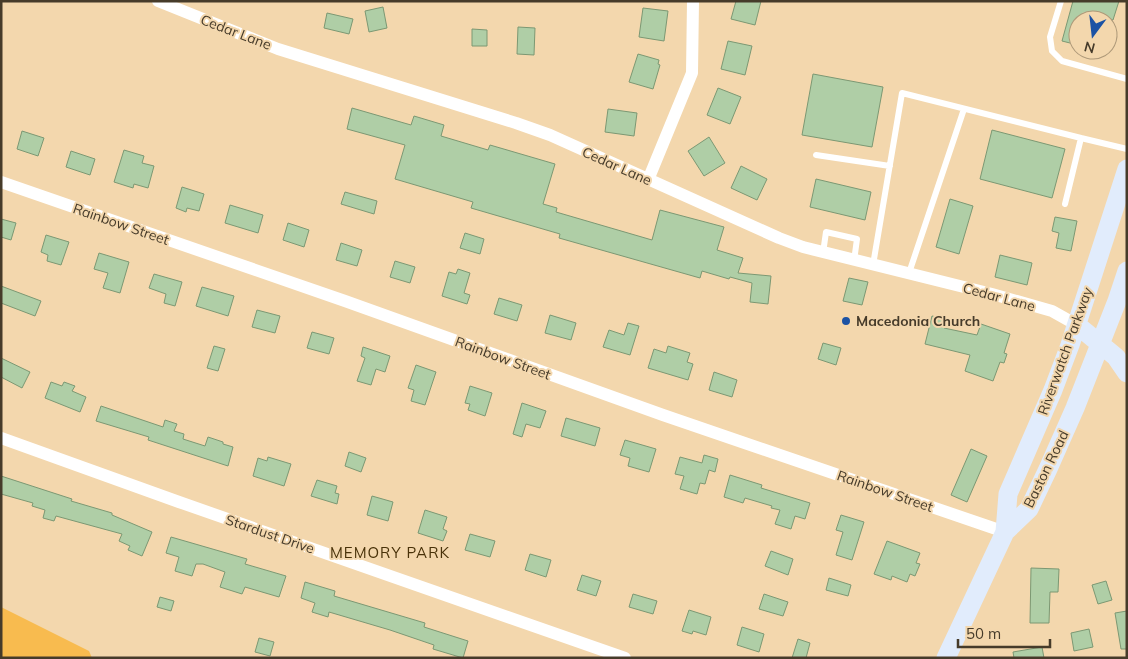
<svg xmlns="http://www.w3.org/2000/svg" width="1128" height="659" font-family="Mulish,sans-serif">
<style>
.green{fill:#f8bb4f}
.building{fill:#afcea6;stroke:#7c9873}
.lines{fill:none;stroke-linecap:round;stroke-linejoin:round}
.lane{stroke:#fff;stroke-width:6}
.street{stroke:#fff;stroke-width:12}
.secondary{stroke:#e1ecfc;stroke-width:19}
.poi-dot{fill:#1b52a4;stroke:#f3d7ad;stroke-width:2}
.labels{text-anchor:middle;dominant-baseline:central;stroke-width:4;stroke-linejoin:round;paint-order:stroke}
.street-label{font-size:14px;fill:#463b2a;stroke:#f3d7ad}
.poi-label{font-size:14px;font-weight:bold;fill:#463b2a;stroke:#f3d7ad;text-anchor:start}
.neighbourhood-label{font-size:15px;letter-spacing:1px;fill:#493209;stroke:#f3d7ad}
</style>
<rect width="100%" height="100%" fill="#f3d7ad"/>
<path class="green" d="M 1,607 L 89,651 L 92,658 L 1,658 Z"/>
<path class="building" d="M 736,1 L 761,1 L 755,25 L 731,19 Z
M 1073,1 L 1119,1 L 1113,20 L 1078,20 L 1078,45 L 1062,41 Z
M 383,7 L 387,28 L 369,32 L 365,11 Z
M 643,8 L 668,11 L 664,41 L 639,37 Z
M 327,13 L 353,19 L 349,34 L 324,28 Z
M 518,27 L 535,28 L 534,55 L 517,54 Z
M 472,29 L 487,30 L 487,46 L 472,46 Z
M 728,41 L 752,46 L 745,75 L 721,69 Z
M 638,54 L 659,60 L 658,64 L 660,65 L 653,89 L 629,82 Z
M 813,74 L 883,87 L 872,147 L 802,135 Z
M 718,88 L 741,97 L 730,124 L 707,115 Z
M 352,108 L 411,125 L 414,116 L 444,125 L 441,136 L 488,150 L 490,145 L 555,164 L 543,204 L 557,208 L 556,212 L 652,240 L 660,210 L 724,227 L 717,250 L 743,258 L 738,273 L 771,276 L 768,304 L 750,302 L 752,283 L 730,277 L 729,279 L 702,271 L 700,278 L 559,238 L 560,234 L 471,208 L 473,202 L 395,179 L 405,145 L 347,129 Z
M 608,109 L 637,113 L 634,136 L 605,132 Z
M 992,130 L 1065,149 L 1052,198 L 980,179 Z
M 22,131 L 44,138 L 38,156 L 17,149 Z
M 709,137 L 725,163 L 704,176 L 688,151 Z
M 124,150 L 144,156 L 142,163 L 154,166 L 148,188 L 134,184 L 133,188 L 114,182 Z
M 71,151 L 95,159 L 90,175 L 66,167 Z
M 741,166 L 767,179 L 757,200 L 731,188 Z
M 816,179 L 871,192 L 865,220 L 810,207 Z
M 182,187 L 204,194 L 199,211 L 187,208 L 186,212 L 176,208 Z
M 345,192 L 377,201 L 374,214 L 341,204 Z
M 950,199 L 973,206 L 959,254 L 936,247 Z
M 230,205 L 263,215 L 258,233 L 225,223 Z
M 1055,217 L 1077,221 L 1071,251 L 1056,248 L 1059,233 L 1052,231 Z
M 1,219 L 16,223 L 11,240 L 1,237 Z
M 288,223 L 309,230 L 304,247 L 283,240 Z
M 465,233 L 484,239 L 480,254 L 460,248 Z
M 46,235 L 69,242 L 61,265 L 47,261 L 48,255 L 41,252 Z
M 341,243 L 362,250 L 357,266 L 336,260 Z
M 99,253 L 129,262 L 120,293 L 103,288 L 108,273 L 94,269 Z
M 1000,255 L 1032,263 L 1027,285 L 995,277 Z
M 395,261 L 415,267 L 410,283 L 390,277 Z
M 458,269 L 470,273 L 464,293 L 470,295 L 467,304 L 442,296 L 449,272 L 456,274 Z
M 154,274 L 182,282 L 175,306 L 164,303 L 166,294 L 149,288 Z
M 849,278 L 868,282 L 862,305 L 843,301 Z
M 1,286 L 41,301 L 35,316 L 1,303 Z
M 202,287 L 234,296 L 228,316 L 196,306 Z
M 499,298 L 522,305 L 517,321 L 494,314 Z
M 257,310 L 280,316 L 275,333 L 252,327 Z
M 550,315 L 576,323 L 571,340 L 545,333 Z
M 932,316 L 946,319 L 944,328 L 977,335 L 981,324 L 1010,334 L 1004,353 L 1007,354 L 1004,363 L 1000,362 L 993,381 L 965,371 L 970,355 L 925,344 Z
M 628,323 L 639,326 L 630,355 L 603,347 L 609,330 L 624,335 Z
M 312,332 L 334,338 L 329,354 L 307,348 Z
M 823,343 L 841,348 L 836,365 L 818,359 Z
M 214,346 L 225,349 L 218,371 L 207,368 Z
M 668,346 L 690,353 L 687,362 L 693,364 L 688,380 L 648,368 L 654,349 L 666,353 Z
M 363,347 L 390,356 L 385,372 L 376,369 L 371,385 L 357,381 L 365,358 L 361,356 Z
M 1,358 L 30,372 L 22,388 L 1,377 Z
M 416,365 L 436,372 L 425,405 L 411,401 L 414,390 L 408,388 Z
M 714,372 L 737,380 L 732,397 L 709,390 Z
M 51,382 L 62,386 L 64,382 L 75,386 L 72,391 L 86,397 L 80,412 L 45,398 Z
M 470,386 L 492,393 L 485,416 L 468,410 L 470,404 L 465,403 Z
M 522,403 L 546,411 L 540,428 L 526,424 L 522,437 L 513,434 Z
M 101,406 L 163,427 L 165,420 L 177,424 L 174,431 L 184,434 L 183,439 L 205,446 L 208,437 L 223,442 L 223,444 L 233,447 L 228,466 L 148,440 L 149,437 L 96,421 Z
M 566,418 L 600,428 L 595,446 L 561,436 Z
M 625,440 L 656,449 L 649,472 L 628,466 L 630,458 L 620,455 Z
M 971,449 L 987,456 L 967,502 L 951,495 Z
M 349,452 L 366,458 L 361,472 L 345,466 Z
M 704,455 L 718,459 L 715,472 L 709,470 L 705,484 L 700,483 L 697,494 L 680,489 L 684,476 L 675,474 L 680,457 L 702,463 Z
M 268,457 L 291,464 L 284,486 L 253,476 L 258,458 L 267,461 Z
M 730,475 L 762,485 L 761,488 L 810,503 L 805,519 L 795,516 L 791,529 L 775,524 L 780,510 L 771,508 L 772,506 L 745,498 L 743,503 L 724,497 Z
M 1,476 L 72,499 L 71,501 L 112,513 L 112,515 L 152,532 L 142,556 L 128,550 L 130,546 L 119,541 L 122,534 L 56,516 L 54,521 L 43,518 L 45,510 L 32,506 L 33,503 L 1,494 Z
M 317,480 L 337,486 L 335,493 L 339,494 L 337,504 L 311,496 Z
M 372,496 L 393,502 L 388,521 L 367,515 Z
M 425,510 L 447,517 L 443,529 L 447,531 L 443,541 L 418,533 Z
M 841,515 L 864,522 L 852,560 L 836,555 L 843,532 L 836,530 Z
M 470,534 L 495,541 L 490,557 L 465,550 Z
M 171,537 L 247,559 L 245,564 L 286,576 L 279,597 L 245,587 L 242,594 L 220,587 L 225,572 L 203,564 L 196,564 L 192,576 L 175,571 L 179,557 L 166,553 Z
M 887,541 L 920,553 L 916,563 L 920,564 L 915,576 L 910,574 L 907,582 L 892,576 L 891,580 L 874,574 Z
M 771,551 L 793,559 L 788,575 L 765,566 Z
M 530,554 L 551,560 L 546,577 L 525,570 Z
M 1031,568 L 1059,569 L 1058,592 L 1050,592 L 1049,623 L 1030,623 Z
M 582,575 L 601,581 L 596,596 L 577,590 Z
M 829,578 L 851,585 L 848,596 L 826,590 Z
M 1106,581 L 1112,600 L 1098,604 L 1092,585 Z
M 305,582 L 335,591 L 334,596 L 425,623 L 424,627 L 468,641 L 463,658 L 433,649 L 434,645 L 390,630 L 329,612 L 328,617 L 312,612 L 315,603 L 301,598 Z
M 633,594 L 657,601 L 653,614 L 629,607 Z
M 764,594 L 788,602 L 783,616 L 759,609 Z
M 160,597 L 174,601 L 171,611 L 157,607 Z
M 689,610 L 711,617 L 706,635 L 693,631 L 692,634 L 682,631 Z
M 1127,611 L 1127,649 L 1121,649 L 1115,613 Z
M 742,627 L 764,634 L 759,652 L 737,645 Z
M 1089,629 L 1093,647 L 1074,651 L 1071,633 Z
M 259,638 L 274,642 L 270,656 L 255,652 Z
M 798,639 L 810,643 L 806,658 L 792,658 Z
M 1042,647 L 1044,658 L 1014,658 L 1013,652 Z"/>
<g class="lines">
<path class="lane" d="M 1061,1 L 1050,37 L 1052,51 L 1062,61 L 1127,79
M 816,155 L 890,166
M 1065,204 L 1081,138 L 1127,149
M 823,253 L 826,232 L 857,239 L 854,261
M 873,265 L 902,93 L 1081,138
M 909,273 L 964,109"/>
<path class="street" d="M 158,1 L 278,49 L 516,123 L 550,135 L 779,238 L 803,247 L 992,294 L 1052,311 L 1077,325
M 648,180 L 692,73 L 693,1
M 1,182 L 345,301 L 663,415 L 1005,532
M 1,438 L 179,502 L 625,658"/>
<path class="secondary" d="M 1077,325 L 1116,357 L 1127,373
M 1005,532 L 1008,494 L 1053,390 L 1070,345 L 1127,169
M 946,658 L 1005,532 L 1029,509 L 1048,469 L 1075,408 L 1117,301 L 1127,271"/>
</g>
<circle class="poi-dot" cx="846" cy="321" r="5"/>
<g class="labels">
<g class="street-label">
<text transform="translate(236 32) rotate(21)">Cedar Lane</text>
<text transform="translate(617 166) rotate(24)">Cedar Lane</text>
<text transform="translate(121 224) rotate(19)">Rainbow Street</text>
<text transform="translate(999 297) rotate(15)">Cedar Lane</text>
<text transform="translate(1065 351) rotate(-70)">Riverwatch Parkway</text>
<text transform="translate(503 358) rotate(20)">Rainbow Street</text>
<text transform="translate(1046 469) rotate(-64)">Baston Road</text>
<text transform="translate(885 491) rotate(19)">Rainbow Street</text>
<text transform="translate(270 534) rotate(19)">Stardust Drive</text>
</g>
<g class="poi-label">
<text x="856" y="321">Macedonia Church</text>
</g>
<g class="neighbourhood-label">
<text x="390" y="552">MEMORY PARK</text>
</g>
</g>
<rect width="1128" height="659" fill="none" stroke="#463b2a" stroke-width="5"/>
<g transform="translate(1093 35) rotate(195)"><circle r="24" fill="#f3d7ad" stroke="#ae9979"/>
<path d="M0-4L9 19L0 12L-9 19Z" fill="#1b52a4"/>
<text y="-8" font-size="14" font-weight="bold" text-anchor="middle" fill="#463b2a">N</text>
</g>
<path d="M958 639v8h92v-8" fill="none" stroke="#463b2a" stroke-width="2.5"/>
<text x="966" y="639" font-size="15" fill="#463b2a" stroke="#f3d7ad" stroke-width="4" paint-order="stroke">50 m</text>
</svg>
